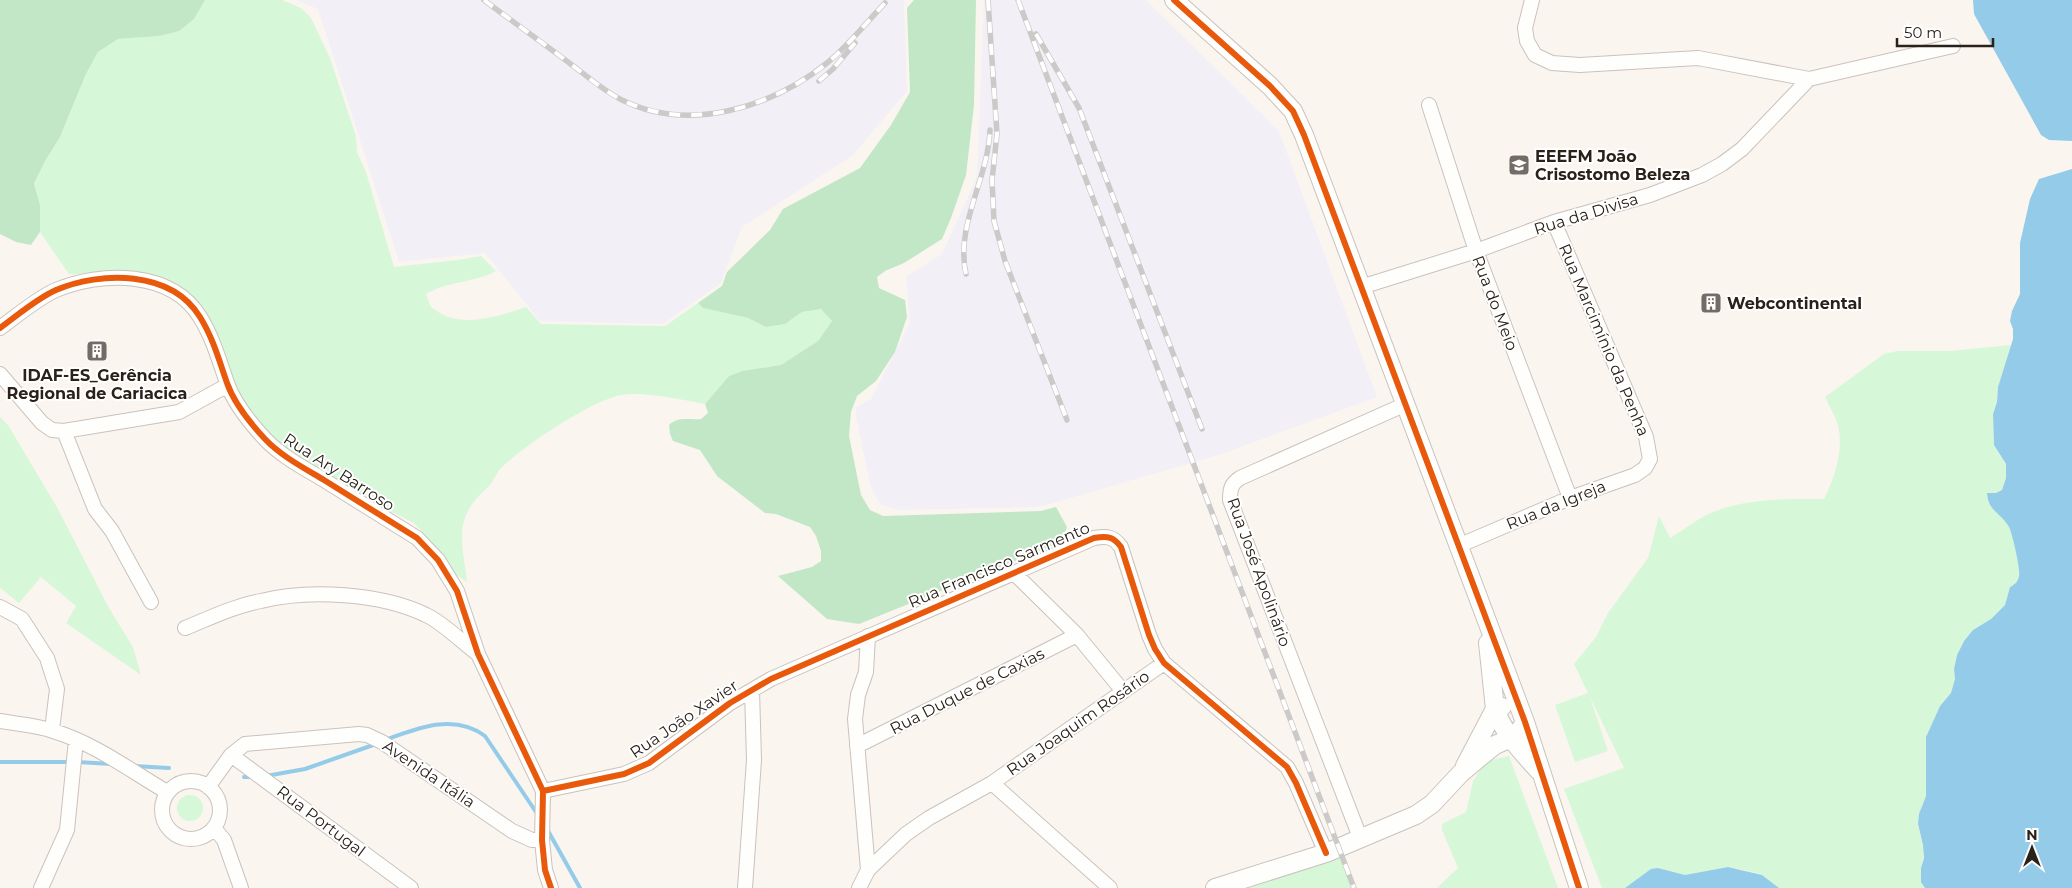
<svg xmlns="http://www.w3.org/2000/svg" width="2072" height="888" font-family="Montserrat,sans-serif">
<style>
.industrial{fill:#f3eff7}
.green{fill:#d7f7d9}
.forest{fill:#c2e7c6}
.water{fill:#93cbe9}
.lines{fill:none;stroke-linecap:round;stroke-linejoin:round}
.stream{stroke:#93cbe9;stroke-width:4}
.minor-casing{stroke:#cac2bc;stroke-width:16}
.tertiary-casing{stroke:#cac2bc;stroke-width:20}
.minor{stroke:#fefefd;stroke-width:14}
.tertiary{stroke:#fefefd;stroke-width:18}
.rail-casing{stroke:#cccac8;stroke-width:5.5}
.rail{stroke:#fff;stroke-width:4;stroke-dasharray:11;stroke-linecap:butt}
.cycleway-casing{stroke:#fff;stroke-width:9}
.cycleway{stroke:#e8590c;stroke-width:6}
.labels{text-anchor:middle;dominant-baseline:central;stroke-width:4;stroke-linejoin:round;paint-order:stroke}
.poi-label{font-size:16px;font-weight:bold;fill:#2a2119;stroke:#fff;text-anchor:start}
.street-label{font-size:16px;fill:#2a2119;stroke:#fff}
</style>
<rect width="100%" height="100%" fill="#fbf5f0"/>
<path class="industrial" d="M 296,0 L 904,0 L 907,91 L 852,156 L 742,227 L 721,283 L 663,324 L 540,321 L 485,253 L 399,262 L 318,9 Z
M 984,0 L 1146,0 L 1279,131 L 1377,397 L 1219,455 L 1039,507 L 899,510 L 881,505 L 871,488 L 856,417 L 856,407 L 871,399 L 910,323 L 906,277 L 942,254 L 977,177 Z"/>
<path class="green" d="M 205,0 L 282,0 L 301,8 L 311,18 L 330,58 L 356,136 L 357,152 L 366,172 L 394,267 L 458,260 L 481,256 L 496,271 C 474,283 448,281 426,294 L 431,307 C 436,310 442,315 448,317 C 474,325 503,315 526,307 L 541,324 L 665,326 L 698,303 L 703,308 L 748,318 L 766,327 L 785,324 L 802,312 L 821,309 L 832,321 L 818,341 L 781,365 L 742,371 L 729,376 L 705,404 C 684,400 643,391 622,395 C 593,399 522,447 500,469 C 496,474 494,480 490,485 C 478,496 466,508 463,525 C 460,543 465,563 467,582 L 446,568 L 435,554 L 427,537 L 414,523 L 368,500 L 290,456 L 246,410 L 199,307 L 186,290 L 161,279 L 69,274 L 40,232 L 40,205 L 34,185 L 45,161 L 60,137 L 86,74 L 98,52 L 118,39 L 159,36 L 194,19 Z
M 2011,345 L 1998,387 L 1997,402 L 1993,414 L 1994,445 L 2006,465 L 2006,478 L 2002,490 L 1997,493 L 1987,493 C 1988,510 2003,515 2010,529 C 2013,535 2021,570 2020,575 C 2018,581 2015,584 2010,587 L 2005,605 L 1991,619 L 1973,630 L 1964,641 L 1957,655 L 1954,669 L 1955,679 L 1951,693 L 1940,706 L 1926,737 L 1926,796 C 1922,804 1919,814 1918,823 C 1918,830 1922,838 1923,846 C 1925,861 1917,874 1925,888 L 1779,888 L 1762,875 L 1745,870 L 1728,867 L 1685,875 L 1658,868 L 1625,888 L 1602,888 L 1564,789 L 1624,768 L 1590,697 L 1608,751 L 1575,762 L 1555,705 L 1588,693 L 1574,664 L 1596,637 L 1608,613 L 1648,558 L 1659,516 L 1670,538 C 1684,530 1698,518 1713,512 C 1749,498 1786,499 1824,499 C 1835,477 1845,447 1837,422 C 1834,414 1829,406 1825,397 L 1884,354 L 1897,351 L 1950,351 Z
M 0,417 L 8,425 L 58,509 L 109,608 L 133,647 L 141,675 L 66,623 L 76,606 L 41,577 L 19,603 L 0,588 Z
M 1509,756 L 1558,888 L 1437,888 L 1458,868 L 1442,830 L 1442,824 L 1466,812 L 1473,781 L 1486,761 Z
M177 808a13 13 0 1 1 26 0a13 13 0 1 1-26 0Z
M 1340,854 L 1352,888 L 1250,888 Z"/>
<path class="forest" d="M 0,0 L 205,0 L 194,19 L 179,31 L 159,36 L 118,39 L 98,52 L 86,74 L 60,137 L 45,161 L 34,184 L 40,205 L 40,232 L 31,245 L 16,242 L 0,234 Z
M 914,0 L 976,0 L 974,105 L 966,175 L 951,218 L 942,239 L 904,263 L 885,271 L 877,277 L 879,288 L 905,300 L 907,317 L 895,352 L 876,381 L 857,396 L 851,412 L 849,436 L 861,495 L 870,510 L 883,516 L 1041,511 L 1056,507 L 1067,527 L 1062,542 L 859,624 L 827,619 L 778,576 L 812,567 L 821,561 L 821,551 L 816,536 L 810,527 L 776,514 L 765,513 L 717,476 L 700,450 L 673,441 L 670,434 L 669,425 C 678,416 689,420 701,419 L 708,413 L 705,404 L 729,376 L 742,371 L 781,365 L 818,341 L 832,321 L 821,309 L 802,312 L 785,324 L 766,327 L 748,318 L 703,308 L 698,303 L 722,286 L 727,272 L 770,230 L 783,209 L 860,168 L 891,125 L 910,92 L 907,8 Z"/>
<path class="water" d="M 1973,0 L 2072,0 L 2072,141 L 2049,140 L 2041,135 L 1974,14 Z
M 2072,169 L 2072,888 L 1925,888 L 1921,882 L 1921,868 L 1924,858 L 1923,845 L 1918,824 L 1919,814 L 1926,796 L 1926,737 L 1940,706 L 1951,693 L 1955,679 L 1954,669 L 1957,655 L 1964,641 L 1973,630 L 1991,619 L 2005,605 L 2010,587 C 2015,584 2018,582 2019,576 C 2021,571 2012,532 2009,527 C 2001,513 1988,511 1987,493 L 1996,493 L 2002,490 L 2006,478 L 2006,464 L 1994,445 L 1993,414 L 1997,402 L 1998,387 L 2013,339 L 2013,329 L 2010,321 L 2012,311 L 2020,294 L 2020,243 L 2030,199 L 2039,179 Z
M 1728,867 L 1762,875 L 1779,888 L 1625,888 L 1651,869 L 1658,868 L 1685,875 Z"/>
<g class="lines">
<path class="stream" d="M 385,740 C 418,728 454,713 485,736 L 538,815
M 0,762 L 70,762
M 77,762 L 112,764
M 134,766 L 169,768
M 266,776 L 305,769 L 376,744
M 244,777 L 254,777
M 547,829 L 580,888"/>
<g class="minor-casing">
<path id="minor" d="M 1532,0 L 1525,28 L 1527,41 L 1535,55 L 1552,63 L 1580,65 L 1698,58 L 1809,79 L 1953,46
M 1429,105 L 1476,251 L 1570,498
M 1361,287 L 1476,251 L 1554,222 L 1650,195 L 1702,175 L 1722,164 L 1742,149 L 1809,79
M 0,328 C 18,315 36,299 56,290 C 101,271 171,270 200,317 C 213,338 219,360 227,383 C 234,403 251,424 265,439 C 281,456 304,468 324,480 C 355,499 386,519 417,538 L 438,560 L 457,591 L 478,654 L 543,791 L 542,840 L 545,870 L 551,888
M 0,374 L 42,423 L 52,430 L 64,431 L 95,509 L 112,531 L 151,602
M 64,431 L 179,412 L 228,385
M 1458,546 L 1570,498 L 1635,475 L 1645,468 L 1650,459 L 1646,437 L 1554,222
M 1014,573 L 1077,635 L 1122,690
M 0,607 L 22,619 L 47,658 L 57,689 L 52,730
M 185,628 C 210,618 234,606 261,601 C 309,589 381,593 426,615 C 442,622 463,643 478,654
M 868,636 L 866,672 L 858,695 L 855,719 L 868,870
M 0,721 C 17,724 36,725 53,731 C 94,743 131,771 167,792
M 857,746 L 1077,635
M 231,755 L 411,888
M162 810a29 29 0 1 1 58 0a29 29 0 1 1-58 0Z
M 992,783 L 1110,888
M 208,787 L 231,755 L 245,744 L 359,734 L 367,735 L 382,742 L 512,831 L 532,840 L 542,840
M 543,791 L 624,774 L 649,763 L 730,703 L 771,679 L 1094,538 C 1107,536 1113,536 1121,547 L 1149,635 L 1155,649 L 1164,663 L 1287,767 L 1296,783 L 1326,853
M 214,828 L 224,840 L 241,888
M 1361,840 L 1230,500 C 1230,489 1231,484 1240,478 L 1406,404
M 41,888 L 67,830 L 76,740
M 745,888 L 754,760 L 752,690
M 859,888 L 868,870 L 906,834 L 929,818 L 992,783 L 1164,663"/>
</g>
<g class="tertiary-casing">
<path id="tertiary" d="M 1174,0 L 1270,86 L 1293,111 L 1304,135 L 1525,722 L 1579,888
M 1488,643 L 1495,709 C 1504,734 1522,752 1539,771
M 1465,766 L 1495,709 L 1502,707
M 1215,888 L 1326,853 L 1416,815 L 1432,804 L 1461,773 L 1485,753 L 1495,745 L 1516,736 L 1525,722"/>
</g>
<use href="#minor" class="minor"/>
<use href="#tertiary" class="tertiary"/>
<g class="rail-casing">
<path id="rail" d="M 484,0 C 513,22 543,43 572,65 C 588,77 604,91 622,100 C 688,133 771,108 827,63 C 848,46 866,23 885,3
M 988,0 L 997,134 L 992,180 L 994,221 L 1005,261 L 1067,420
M 1018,0 L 1354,888
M 1036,34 L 1079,108 L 1202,429
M 819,81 L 833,69 L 855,43
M 966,274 C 955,225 988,180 990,130"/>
</g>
<use href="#rail" class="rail"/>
<g class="cycleway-casing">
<path id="cycleway" d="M 1174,0 L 1270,86 L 1293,111 L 1304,135 L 1525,722 L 1579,888
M 0,328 C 18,315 36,299 56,290 C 101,271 171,270 200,317 C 213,338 219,360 227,383 C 234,403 251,424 265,439 C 281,456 304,468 324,480 C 355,499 386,519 417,538 L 438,560 L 457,591 L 478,654 L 543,791 L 542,840 L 545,870 L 551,888
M 543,791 L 624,774 L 649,763 L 730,703 L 771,679 L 1094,538 C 1107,536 1113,536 1121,547 L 1149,635 L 1155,649 L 1164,663 L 1287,767 L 1296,783 L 1326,853"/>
</g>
<use href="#cycleway" class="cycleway"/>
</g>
<defs>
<g id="school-square" transform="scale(1.125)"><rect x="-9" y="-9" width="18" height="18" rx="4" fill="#736b64" stroke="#fff"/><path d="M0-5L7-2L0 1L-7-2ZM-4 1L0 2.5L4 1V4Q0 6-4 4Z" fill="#fff"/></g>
<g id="building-square" transform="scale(1.125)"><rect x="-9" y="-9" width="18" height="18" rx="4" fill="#736b64" stroke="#fff"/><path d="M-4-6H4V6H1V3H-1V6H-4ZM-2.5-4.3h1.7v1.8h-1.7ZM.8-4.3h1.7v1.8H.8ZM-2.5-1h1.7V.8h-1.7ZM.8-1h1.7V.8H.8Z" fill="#fff"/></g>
</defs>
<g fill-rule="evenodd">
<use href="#school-square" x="1519" y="165"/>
<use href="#building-square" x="1711" y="303"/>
<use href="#building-square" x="97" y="351"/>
</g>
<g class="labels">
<g class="poi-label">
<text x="1535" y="156">EEEFM João<tspan x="1535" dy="18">Crisostomo Beleza</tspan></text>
<text x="1727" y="303">Webcontinental</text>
<text x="97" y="375" text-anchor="middle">IDAF-ES_Gerência<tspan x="97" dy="18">Regional de Cariacica</tspan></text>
</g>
<g class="street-label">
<text transform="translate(1586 214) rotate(-17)">Rua da Divisa</text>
<text transform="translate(1495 303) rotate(69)">Rua do Meio</text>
<text transform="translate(1604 340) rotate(67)">Rua Marcimínio da Penha</text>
<text transform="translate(339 472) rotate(33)">Rua Ary Barroso</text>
<text transform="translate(1556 505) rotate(-22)">Rua da Igreja</text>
<text transform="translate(999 565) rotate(-23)">Rua Francisco Sarmento</text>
<text transform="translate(1259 572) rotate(70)">Rua José Apolinário</text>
<text transform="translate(967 691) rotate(-27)">Rua Duque de Caxias</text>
<text transform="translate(684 719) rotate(-34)">Rua João Xavier</text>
<text transform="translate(1078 723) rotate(-35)">Rua Joaquim Rosário</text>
<text transform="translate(429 774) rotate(34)">Avenida Itália</text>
<text transform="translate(321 821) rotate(37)">Rua Portugal</text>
</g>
</g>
<g transform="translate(2032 848)" stroke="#ffffff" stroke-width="4" paint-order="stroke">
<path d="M0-4L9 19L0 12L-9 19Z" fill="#2a2119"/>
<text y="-8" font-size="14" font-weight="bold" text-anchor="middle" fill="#2a2119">N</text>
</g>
<path d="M1897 38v8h96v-8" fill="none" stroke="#2a2119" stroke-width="2.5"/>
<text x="1904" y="38" font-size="15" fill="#2a2119" stroke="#ffffff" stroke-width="4" paint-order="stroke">50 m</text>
</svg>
